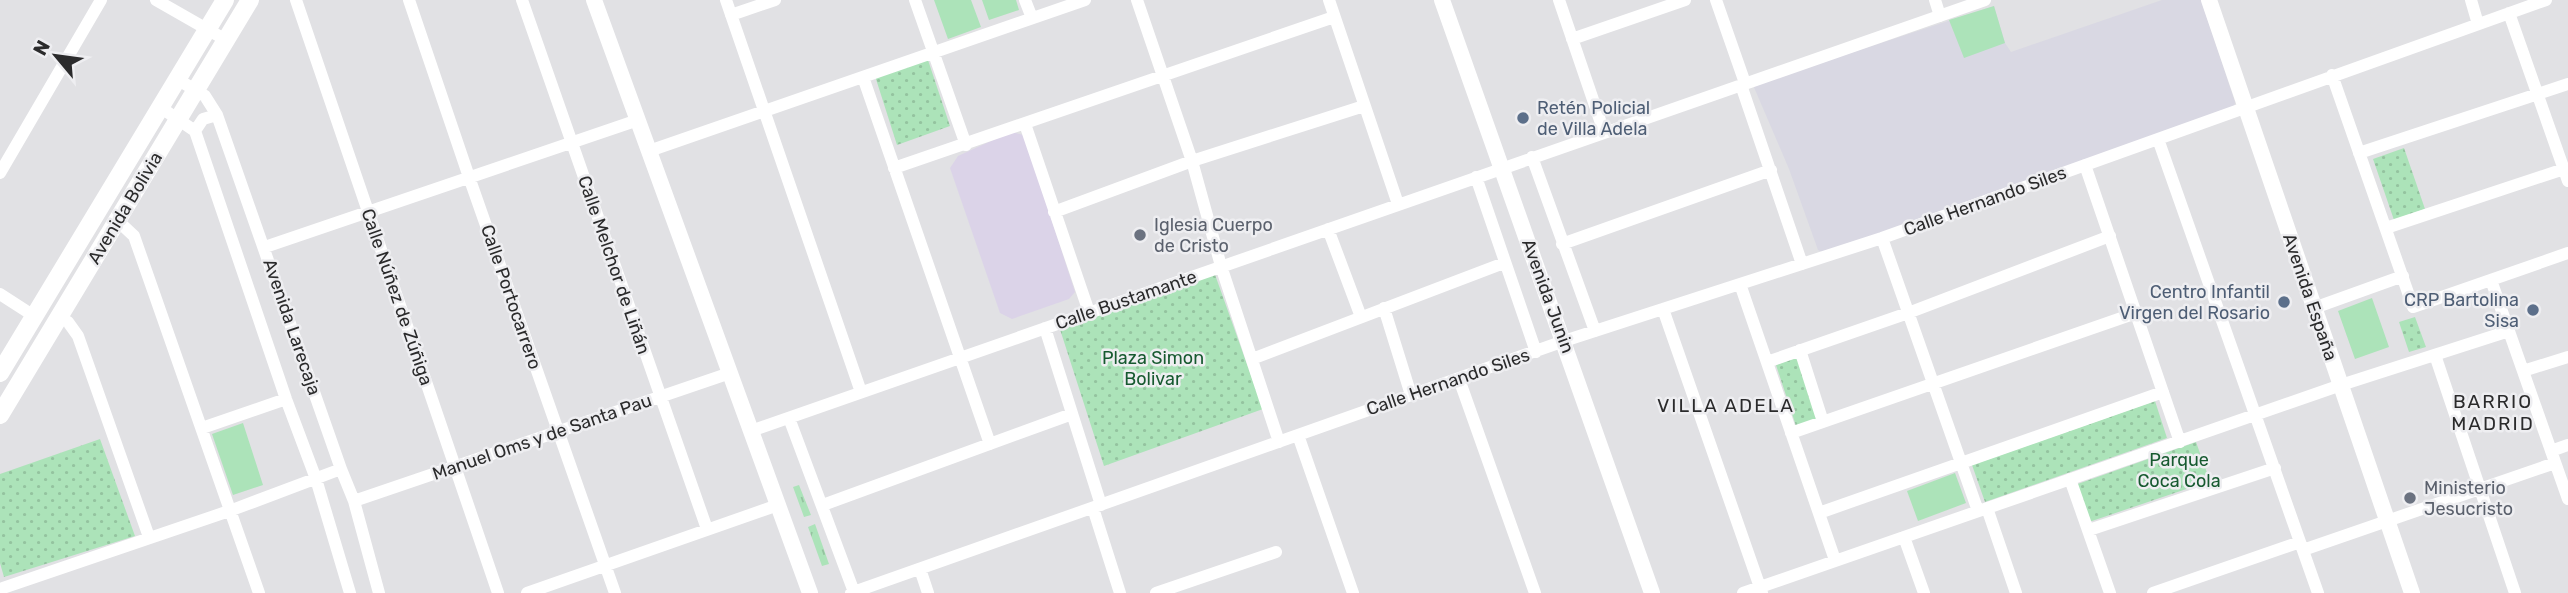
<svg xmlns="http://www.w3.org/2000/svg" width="2568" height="593" font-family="Rubik,sans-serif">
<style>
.commercial{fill:#dbd3e8}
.built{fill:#d9d8e3}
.grass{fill:url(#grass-tufts)}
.park{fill:url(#park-dots)}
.garden{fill:#ace3b9}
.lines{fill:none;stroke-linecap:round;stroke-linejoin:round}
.street{stroke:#fff;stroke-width:12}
.secondary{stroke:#fff;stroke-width:16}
.primary{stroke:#fff;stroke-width:18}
.service-dot{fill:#5c6f8a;stroke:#eeeef1;stroke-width:2.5}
.worship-dot{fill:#6b7280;stroke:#eeeef1;stroke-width:2.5}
.labels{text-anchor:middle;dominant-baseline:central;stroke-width:5;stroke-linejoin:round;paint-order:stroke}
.service-label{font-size:18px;fill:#4e5e75;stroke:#eeeef1;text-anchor:end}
.street-label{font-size:18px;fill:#2b2b2c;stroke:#eeeef1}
.worship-label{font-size:18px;fill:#5b616d;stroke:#eeeef1;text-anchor:start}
.park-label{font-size:18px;fill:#175a30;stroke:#eeeef1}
.neighbourhood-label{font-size:19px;letter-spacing:2px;fill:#2b2b2c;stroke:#eeeef1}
</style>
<defs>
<pattern id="grass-tufts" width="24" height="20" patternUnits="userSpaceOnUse" patternTransform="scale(1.75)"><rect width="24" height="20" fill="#ace3b9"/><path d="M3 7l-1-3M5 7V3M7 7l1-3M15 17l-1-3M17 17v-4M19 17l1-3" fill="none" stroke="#94c39f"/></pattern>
<pattern id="park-dots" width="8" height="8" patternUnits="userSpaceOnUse" patternTransform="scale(1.75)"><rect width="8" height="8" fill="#ace3b9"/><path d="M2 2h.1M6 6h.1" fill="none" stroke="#94c39f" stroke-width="1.8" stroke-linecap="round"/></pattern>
</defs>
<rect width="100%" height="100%" fill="#e1e1e4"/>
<path class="commercial" d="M 1011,132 L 1024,135 L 1075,292 L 1069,299 L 1012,319 L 1000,313 L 950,168 L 958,156 Z"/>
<path class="built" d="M 2162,0 L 2201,0 L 2235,102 L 2234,107 L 1824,253 L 1818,250 L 1789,169 L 1753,85 L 1994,6 L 2005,43 L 2011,52 Z"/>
<path class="grass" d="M 799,485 L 811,515 L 804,517 L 793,487 Z
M 815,524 L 829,564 L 822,566 L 808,527 Z"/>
<path class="park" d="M 927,57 L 950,126 L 897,145 L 875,76 Z
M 2404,148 L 2425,209 L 2394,220 L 2373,159 Z
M 1213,269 L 1263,409 L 1104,466 L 1057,320 Z
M 2415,317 L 2426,347 L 2409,352 L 2399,322 Z
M 1797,357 L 1818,420 L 1796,426 L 1776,365 Z
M 2155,401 L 2167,438 L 1985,502 L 1972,465 Z
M 100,439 L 135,536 L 4,577 L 0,563 L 0,474 Z
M 2196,442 L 2210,481 L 2092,521 L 2088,521 L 2072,486 Z"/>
<path class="garden" d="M 934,0 L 971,0 L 981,27 L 948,39 Z
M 982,0 L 1016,0 L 1019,10 L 989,20 Z
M 1994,6 L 2005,43 L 1964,58 L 1949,20 Z
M 2372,298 L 2389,347 L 2355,359 L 2338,311 Z
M 243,423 L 263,485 L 233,495 L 212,434 Z
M 1955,473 L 1966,503 L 1918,521 L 1907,491 Z"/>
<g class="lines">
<path class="street" d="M 156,0 L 226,40
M 296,0 L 498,593
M 409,0 L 469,177 L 615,593
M 522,0 L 707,529
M 726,0 L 861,392
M 915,0 L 966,145
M 1025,0 L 1032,18
M 1137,0 L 1192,161 L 1221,266 L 1279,442
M 1329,0 L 1398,204
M 1559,0 L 1604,132
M 1716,0 L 1745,83
M 1935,0 L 1940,16
M 2471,0 L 2478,24
M 2509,13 L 2568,181
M 731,15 L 775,0
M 1572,39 L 1685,0
M 2332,75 L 2413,307 L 2568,253
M 863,77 L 990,444
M 177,79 L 205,96 L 217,115 L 341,469 L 354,501 L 379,593
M 1741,85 L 1802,264
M 160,107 L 195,131 L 286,399 L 316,479 L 350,593
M 1025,124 L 1089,312
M 195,131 L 203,119 L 217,115
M 2158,139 L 2318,593
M 649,151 L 1085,0
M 2359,153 L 2568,84
M 1532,157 L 1595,331
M 2085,165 L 2180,442
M 894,168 L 1334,17
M 0,173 L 101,0
M 1476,177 L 1536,352
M 1054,212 L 1192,161 L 1364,106
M 118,221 L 134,236 L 259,593
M 2386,228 L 2564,169
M 1328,229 L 1361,317
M 1882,238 L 1978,511
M 1562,244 L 1771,170
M 265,247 L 638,120
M 2491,280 L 2568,499
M 1740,284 L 1835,560
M 0,294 L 34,316
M 1384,308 L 1411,395
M 2314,308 L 2403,276
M 1663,309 L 1762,593
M 59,317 L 68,322 L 78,336 L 149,537
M 1045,328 L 1101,505
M 1800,350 L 1823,422
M 2435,355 L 2515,593
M 1252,359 L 1504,263
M 1767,362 L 1908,313 L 2110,236
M 2523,371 L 2568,357
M 1459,379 L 1535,593
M 789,418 L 854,592
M 202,428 L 286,399
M 751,431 L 1985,0
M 1791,433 L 2136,313
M 1298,435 L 1353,593
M 2551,451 L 2568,445
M 2070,479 L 2110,593
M 354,501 L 730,373
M 823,505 L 1072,414
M 1093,508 L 1120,593
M 1987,508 L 2016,593
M 1819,513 L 2163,392
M 2089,530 L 2275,468
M 1904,537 L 1924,593
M 2303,550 L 2555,463
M 920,569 L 928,593
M 3,588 L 232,510 L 341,469
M 527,593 L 778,505
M 851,593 L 1564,341 L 1882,238 L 2546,0
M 1156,593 L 1276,552
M 1743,593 L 2341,385 L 2509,331
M 2153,593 L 2300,542"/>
<path class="secondary" d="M 594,0 L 810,593
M 1442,0 L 1652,593
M 2209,0 L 2412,593"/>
<path class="primary" d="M 0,373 L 225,0
M 0,415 L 250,0"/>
</g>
<g class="service-dot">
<circle cx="1523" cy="118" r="7"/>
<circle cx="2284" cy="302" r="7"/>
<circle cx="2533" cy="310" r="7"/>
</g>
<g class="worship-dot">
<circle cx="1140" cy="235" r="7"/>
<circle cx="2410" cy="498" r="7"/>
</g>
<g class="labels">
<g class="service-label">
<text x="1537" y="108" text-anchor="start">Retén Policial<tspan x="1537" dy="21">de Villa Adela</tspan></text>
<text x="2270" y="292">Centro Infantil<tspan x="2270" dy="21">Virgen del Rosario</tspan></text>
<text x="2519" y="300">CRP Bartolina<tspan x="2519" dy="21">Sisa</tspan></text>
</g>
<g class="street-label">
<text transform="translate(1985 201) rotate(-20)">Calle Hernando Siles</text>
<text transform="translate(125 208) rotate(-59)">Avenida Bolivia</text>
<text transform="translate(614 265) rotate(71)">Calle Melchor de Liñán</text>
<text transform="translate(1548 296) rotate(70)">Avenida Junin</text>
<text transform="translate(397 297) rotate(71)">Calle Núñez de Zúñiga</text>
<text transform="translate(511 297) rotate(71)">Calle Portocarrero</text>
<text transform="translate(2310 297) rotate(71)">Avenida España</text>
<text transform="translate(1126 300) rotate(-19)">Calle Bustamante</text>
<text transform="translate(292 327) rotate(71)">Avenida Larecaja</text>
<text transform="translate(1448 382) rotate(-19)">Calle Hernando Siles</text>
<text transform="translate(542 437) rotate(-19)">Manuel Oms y de Santa Pau</text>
</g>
<g class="worship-label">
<text x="1154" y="225">Iglesia Cuerpo<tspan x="1154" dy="21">de Cristo</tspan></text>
<text x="2424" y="488">Ministerio<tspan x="2424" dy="21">Jesucristo</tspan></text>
</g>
<g class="park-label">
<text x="1153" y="358">Plaza Simon<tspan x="1153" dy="21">Bolivar</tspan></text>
<text x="2179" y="460">Parque<tspan x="2179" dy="21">Coca Cola</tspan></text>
</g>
<g class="neighbourhood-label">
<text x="2493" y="401">BARRIO<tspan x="2493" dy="22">MADRID</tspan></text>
<text x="1726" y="405">VILLA ADELA</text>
</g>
</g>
<g transform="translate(56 56) rotate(299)" stroke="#eeeef1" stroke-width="5" paint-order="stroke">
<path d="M0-5L12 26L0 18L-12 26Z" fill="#2b2b2c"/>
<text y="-10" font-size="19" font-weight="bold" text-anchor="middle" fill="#2b2b2c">N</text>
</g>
</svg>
